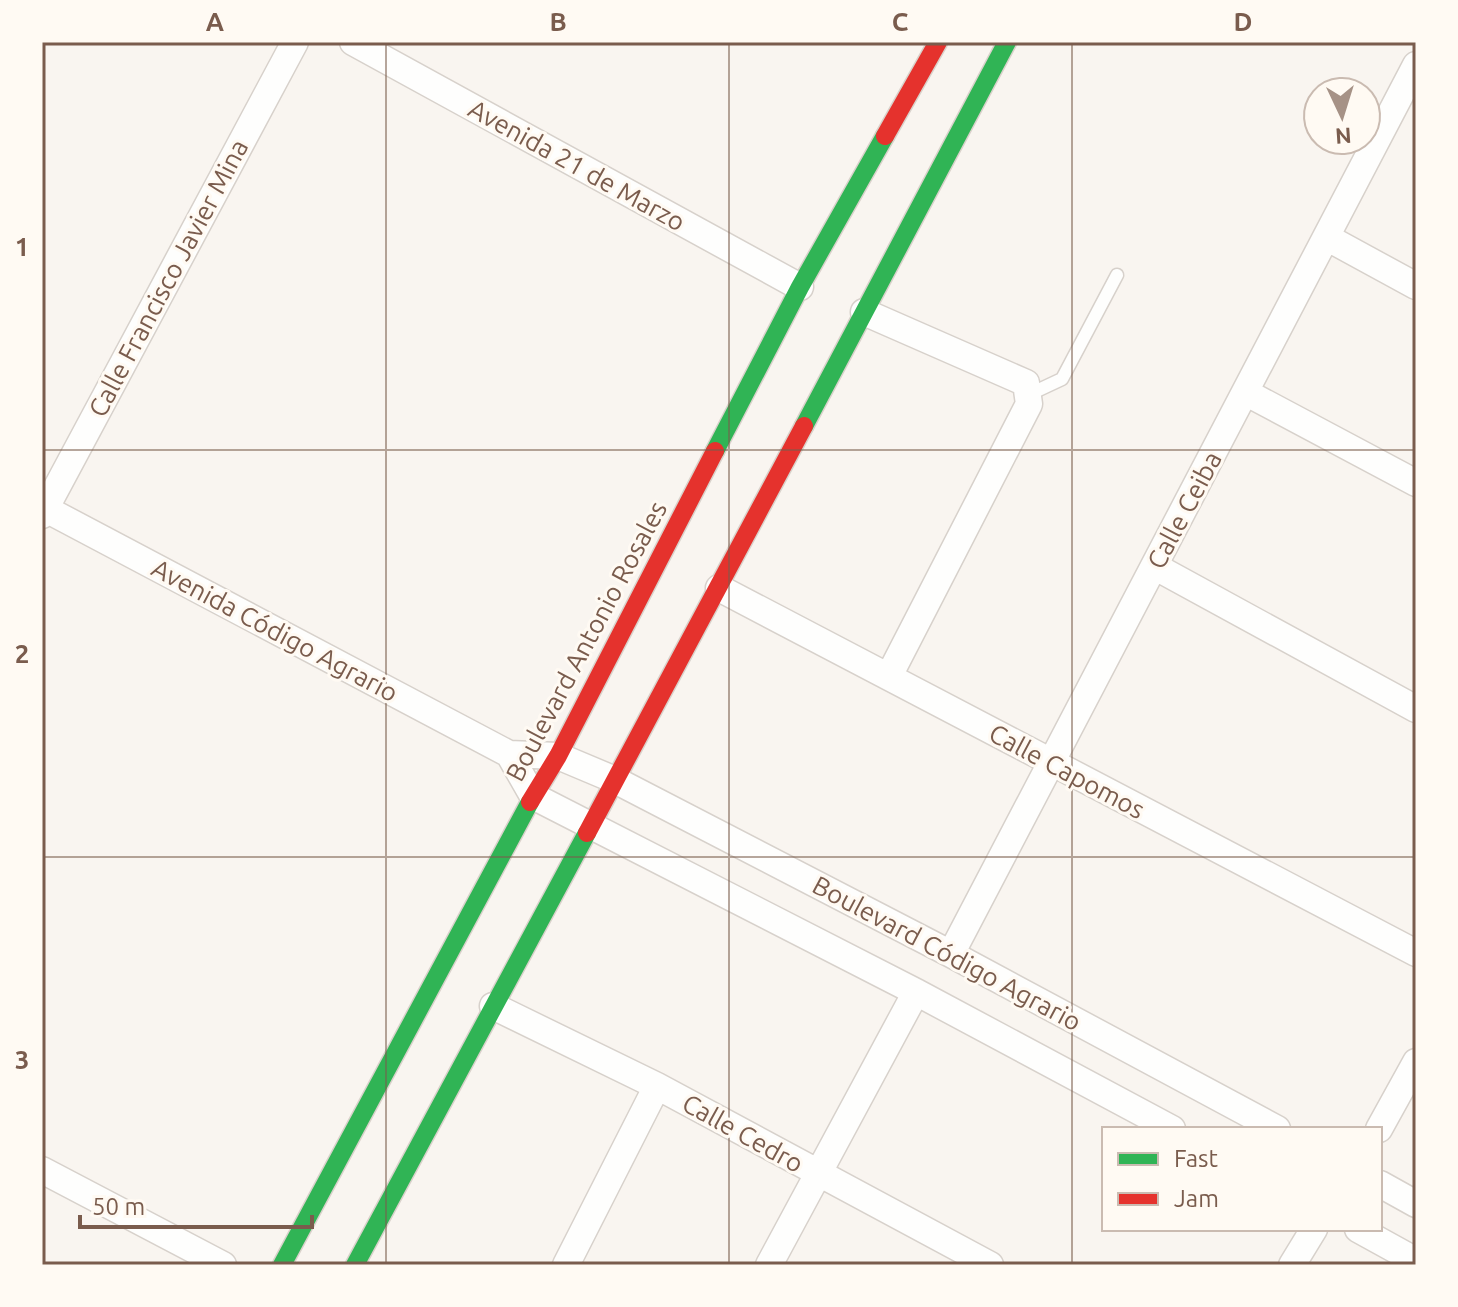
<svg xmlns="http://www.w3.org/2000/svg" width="1458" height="1307" font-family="Ubuntu,sans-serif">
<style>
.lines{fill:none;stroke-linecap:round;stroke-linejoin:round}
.lane-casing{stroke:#d7d1cb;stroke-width:15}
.street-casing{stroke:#d7d1cb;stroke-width:29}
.fast-casing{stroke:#d9d2cb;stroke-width:21}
.jam-casing{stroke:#d9d2cb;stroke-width:21}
.lane{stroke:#fefefd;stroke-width:12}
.street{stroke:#fefefd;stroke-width:26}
.fast{stroke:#30b455;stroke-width:18}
.jam{stroke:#e5322d;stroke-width:18}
.grid{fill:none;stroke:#7a5c4d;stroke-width:2;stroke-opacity:0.55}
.labels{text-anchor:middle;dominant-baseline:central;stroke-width:6;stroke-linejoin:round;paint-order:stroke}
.street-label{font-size:26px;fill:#7a5c4d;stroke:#fffaf3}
.neatline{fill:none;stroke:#7a5c4d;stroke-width:3}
.grid-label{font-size:26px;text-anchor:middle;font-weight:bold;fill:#7a5c4d}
</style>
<rect width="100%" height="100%" fill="#f9f5f0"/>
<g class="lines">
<g class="lane-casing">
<path id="lane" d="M 1030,394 L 1062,379 L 1117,275"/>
</g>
<g class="street-casing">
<path id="street" d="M 353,42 L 800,287
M 1326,237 L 1416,286
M 864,312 L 1026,383 L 1029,404 L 889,676
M 1245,392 L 1416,483
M 42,507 L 509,754 L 558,756 L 615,780 L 951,954 L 1277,1129
M 42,515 L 295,42
M 1154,566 L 1416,709
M 719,588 L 1416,953
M 509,754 L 533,796 L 916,992 L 1172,1129
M 951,954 L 1416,65
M 493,1006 L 657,1086 L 990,1265
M 1379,1129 L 1416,1062
M 42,1170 L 223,1265
M 1380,1184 L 1416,1204
M 1358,1229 L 1416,1261
M 566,1265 L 657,1086
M 769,1265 L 916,992
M 1292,1265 L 1314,1229"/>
</g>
<g class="fast-casing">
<path id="fast" d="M 804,426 L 1007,42
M 715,451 L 800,287 L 885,136
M 282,1265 L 530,802
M 355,1265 L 587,833"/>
</g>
<g class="jam-casing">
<path id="jam" d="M 885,136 L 938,42
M 530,802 L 558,756 L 715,451
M 587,833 L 804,426"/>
</g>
<use href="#lane" class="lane"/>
<use href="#street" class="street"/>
<use href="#fast" class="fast"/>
<use href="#jam" class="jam"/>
</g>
<path class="grid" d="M 386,42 L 386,1265M 729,42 L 729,1265M 1072,42 L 1072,1265M 42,450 L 1416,450M 42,857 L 1416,857"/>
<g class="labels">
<g class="street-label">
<text transform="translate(577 165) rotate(29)">Avenida 21 de Marzo</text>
<text transform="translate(168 278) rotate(-62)">Calle Francisco Javier Mina</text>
<text transform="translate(1184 510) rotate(-62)">Calle Ceiba</text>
<text transform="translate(275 630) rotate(28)">Avenida Código Agrario</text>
<text transform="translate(586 641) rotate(-62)">Boulevard Antonio Rosales</text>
<text transform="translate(1067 771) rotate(28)">Calle Capomos</text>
<text transform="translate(947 953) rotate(28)">Boulevard Código Agrario</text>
<text transform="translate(743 1133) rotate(29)">Calle Cedro</text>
</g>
</g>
<rect width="1458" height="1307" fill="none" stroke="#fffaf3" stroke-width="88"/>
<rect x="1102" y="1127" width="280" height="104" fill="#fffaf3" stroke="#cabbb1" stroke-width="2"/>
<rect x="1118" y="1153" width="40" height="12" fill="#30b455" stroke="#cabbb1" stroke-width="2"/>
<text x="1174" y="1167" font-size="24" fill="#7a5c4d">Fast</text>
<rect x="1118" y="1193" width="40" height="12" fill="#e5322d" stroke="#cabbb1" stroke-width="2"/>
<text x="1174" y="1207" font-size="24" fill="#7a5c4d">Jam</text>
<g transform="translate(1342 116) rotate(176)"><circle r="38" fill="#fffaf3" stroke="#cabbb1" stroke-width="2"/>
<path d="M0-6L14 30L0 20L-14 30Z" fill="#a69286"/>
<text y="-12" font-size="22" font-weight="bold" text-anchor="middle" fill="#7a5c4d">N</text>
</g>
<path d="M80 1215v12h232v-12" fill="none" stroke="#7a5c4d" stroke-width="4"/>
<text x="92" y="1215" font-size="24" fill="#7a5c4d" stroke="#fffaf3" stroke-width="6" paint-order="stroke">50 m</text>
<rect x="44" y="44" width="1370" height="1219" class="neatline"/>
<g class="grid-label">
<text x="215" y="31">A</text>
<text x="558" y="31">B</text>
<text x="900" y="31">C</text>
<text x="1243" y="31">D</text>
<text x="22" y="256">1</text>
<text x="22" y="663">2</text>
<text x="22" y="1069">3</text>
</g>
</svg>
